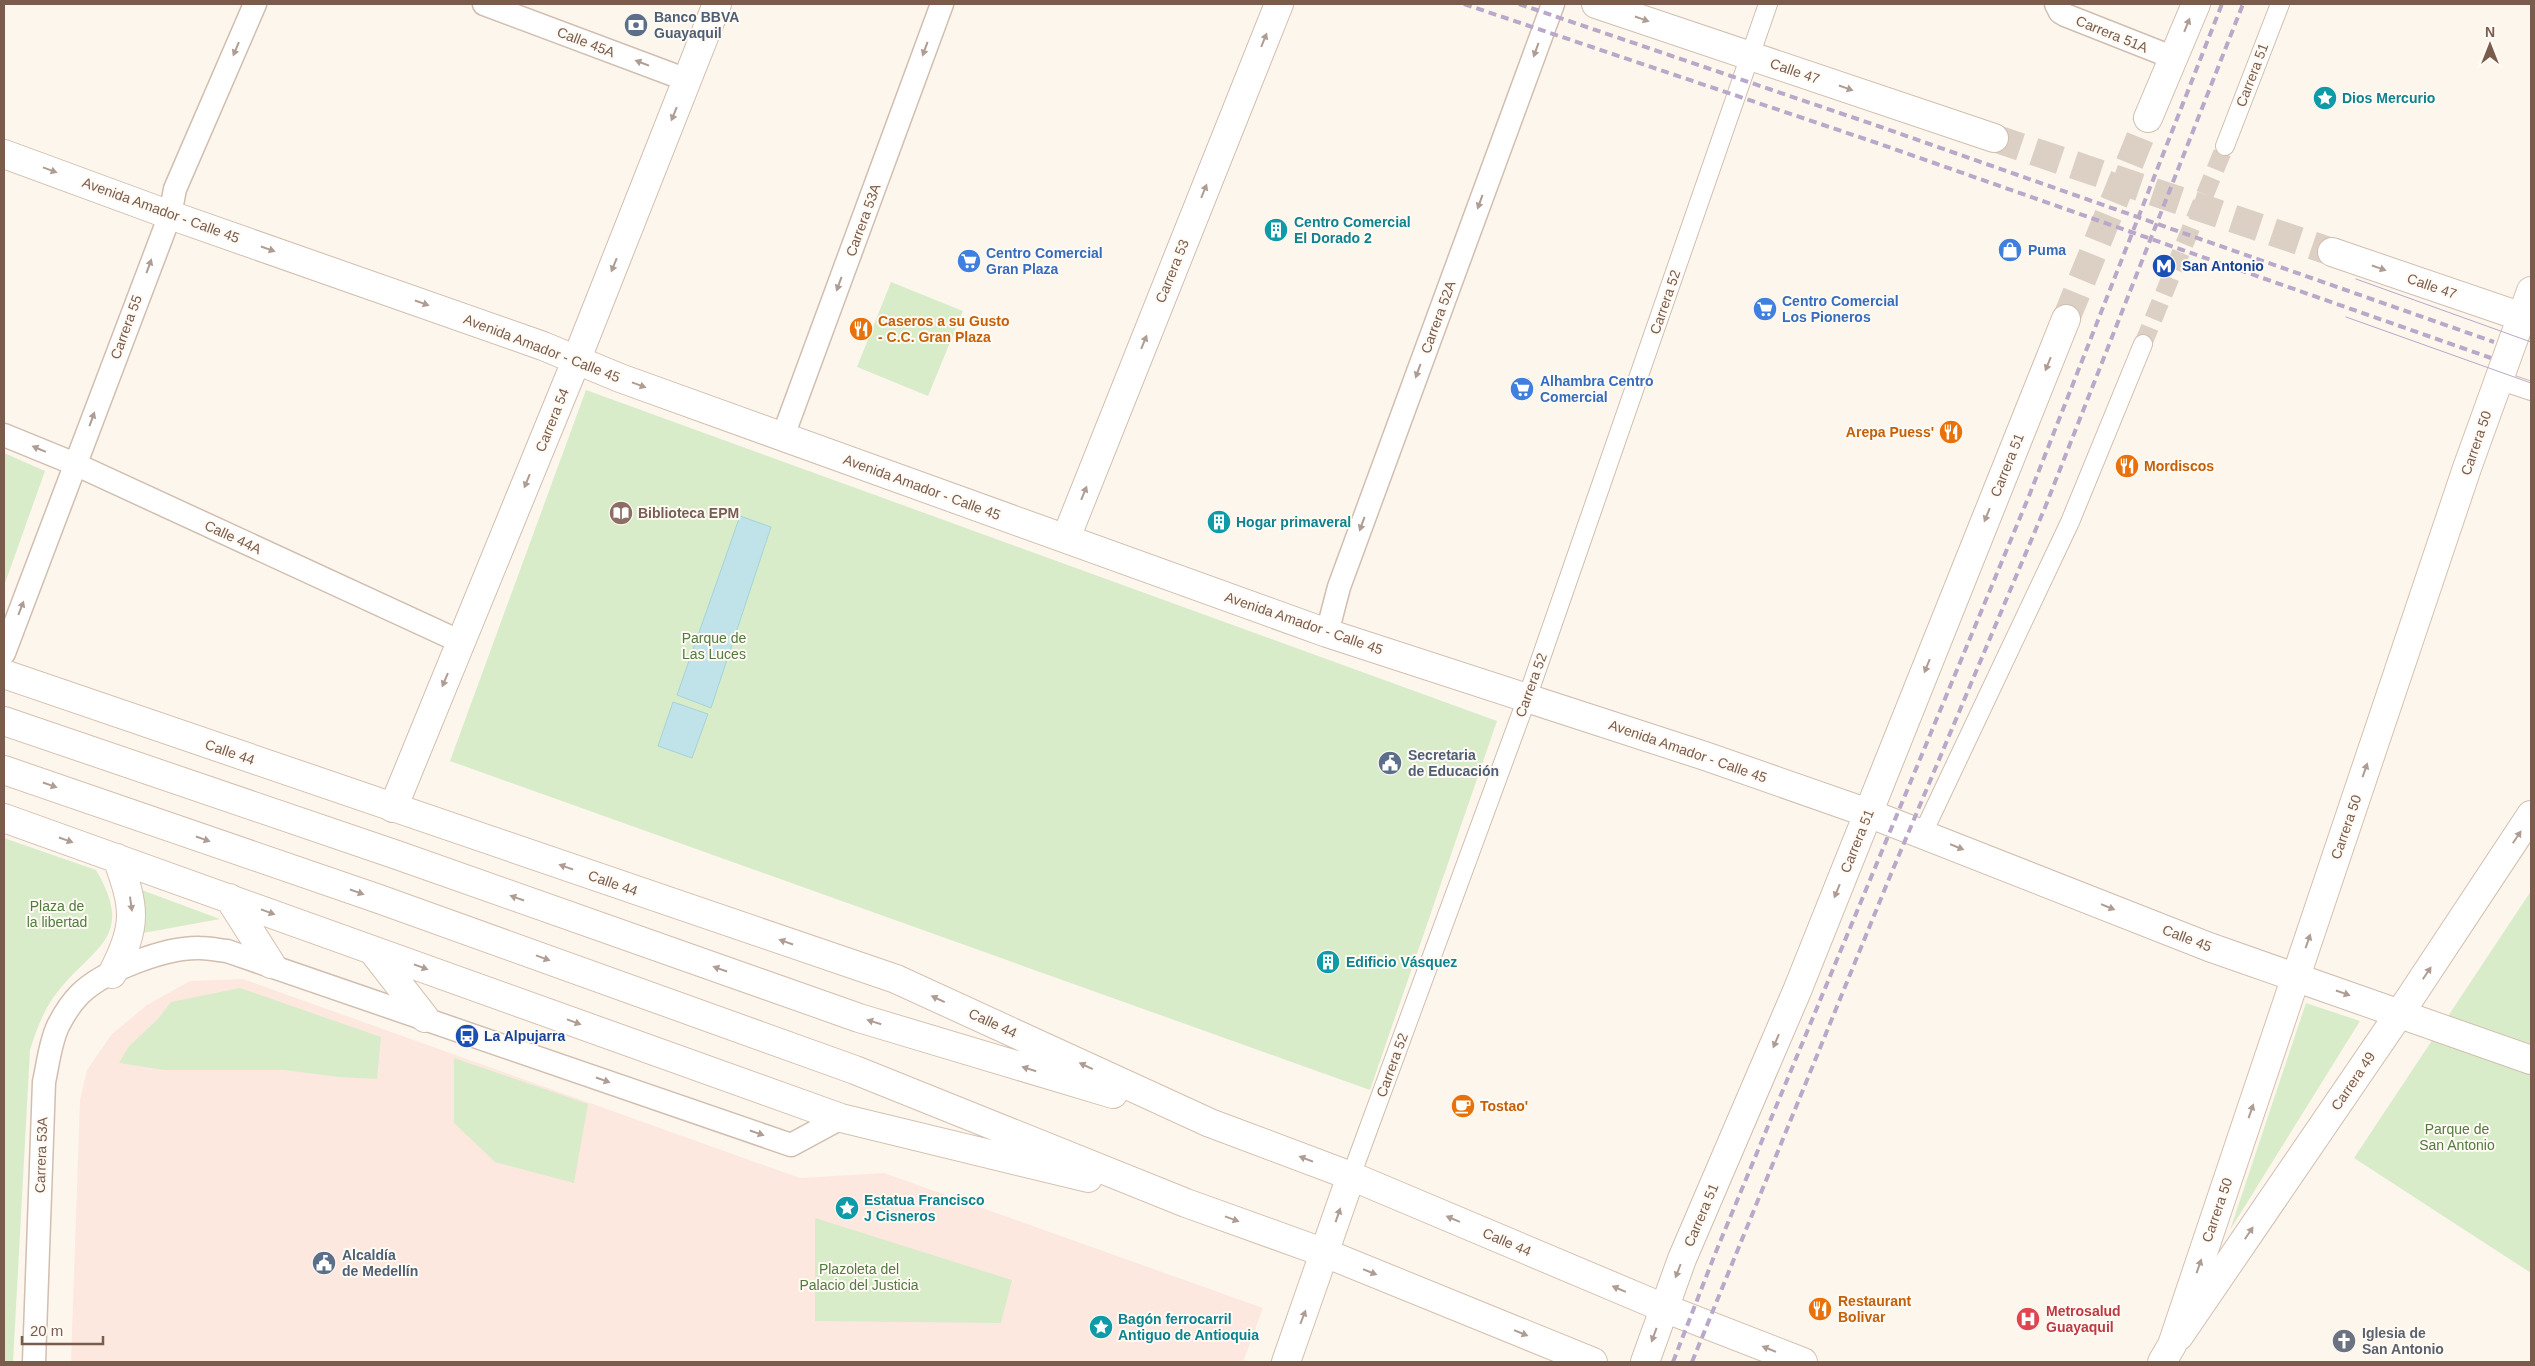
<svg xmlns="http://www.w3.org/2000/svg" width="2535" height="1366" font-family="Arial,sans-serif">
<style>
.commercial{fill:#fde8e0}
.green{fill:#d8ecc9}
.water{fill:#bfe3e8;stroke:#a5d3da}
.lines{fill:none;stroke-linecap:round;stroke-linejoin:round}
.pedestrian-tunnel{stroke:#dcd0c4;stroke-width:18;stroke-dasharray:18 9;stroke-linecap:butt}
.tertiary-tunnel{stroke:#dcd0c4;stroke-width:28;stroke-dasharray:28 14;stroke-linecap:butt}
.pedestrian-casing{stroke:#d1beb0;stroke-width:20}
.minor-casing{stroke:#d1beb0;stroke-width:25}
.tertiary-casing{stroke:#d1beb0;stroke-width:30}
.secondary-casing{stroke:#d6c0b0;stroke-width:30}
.pedestrian{stroke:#fff;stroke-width:18}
.minor{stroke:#fff;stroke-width:22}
.tertiary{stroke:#fff;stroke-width:28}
.secondary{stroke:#fff;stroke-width:28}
.tram{stroke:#b9a8c9;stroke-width:1}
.rail{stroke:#b9a8c9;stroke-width:4;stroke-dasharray:8 5;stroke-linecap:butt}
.oneway{fill:#af9d94}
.labels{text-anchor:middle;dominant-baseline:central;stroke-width:4;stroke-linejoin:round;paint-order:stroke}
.service-label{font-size:14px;font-weight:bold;fill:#4e5e75;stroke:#fffaf3;text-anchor:start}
.street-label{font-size:14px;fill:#7a5c4d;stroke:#fffaf3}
.culture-label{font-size:14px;font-weight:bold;fill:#0d838f;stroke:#fffaf3;text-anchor:start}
.shop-label{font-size:14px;font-weight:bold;fill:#366cbe;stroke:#fffaf3;text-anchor:start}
.transit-label{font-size:14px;font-weight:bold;fill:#164399;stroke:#fffaf3;text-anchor:start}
.food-label{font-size:14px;font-weight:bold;fill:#c56008;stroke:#fffaf3;text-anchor:start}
.education-label{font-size:14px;font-weight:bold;fill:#785e54;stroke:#fffaf3;text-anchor:start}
.park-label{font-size:14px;fill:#537a41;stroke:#fffaf3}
.health-label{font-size:14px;font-weight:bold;fill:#be3a42;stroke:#fffaf3;text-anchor:start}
.worship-label{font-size:14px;font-weight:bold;fill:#5b616d;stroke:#fffaf3;text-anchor:start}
</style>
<rect width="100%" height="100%" fill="#fdf6ec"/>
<path class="commercial" d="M 243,979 L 800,1178 L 884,1173 L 1263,1308 L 1243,1362 L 71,1362 L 80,1100 L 87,1070 L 112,1034 L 147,1005 L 190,981 Z"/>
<path class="green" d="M 891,282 L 963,311 L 928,396 L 857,367 Z
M 586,390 L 1497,721 L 1370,1090 L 450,761 Z
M 4,453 L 45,471 L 4,586 Z
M 4,838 L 96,870 C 138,941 89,947 53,998 C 42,1014 36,1031 30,1050 L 13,1362 L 4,1362 Z
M 139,889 L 220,919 L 143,933 Z
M 2531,891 L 2531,1273 L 2354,1158 Z
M 240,988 L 381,1037 L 377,1079 L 339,1077 L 284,1070 L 164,1070 L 119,1063 L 129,1046 L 157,1020 L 171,1002 Z
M 2306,1003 L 2360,1021 L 2230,1230 Z
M 454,1058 L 588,1104 L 574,1183 L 495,1162 L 454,1123 Z
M 815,1218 L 1012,1280 L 1001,1323 L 815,1321 Z"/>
<path class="water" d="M 740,516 L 771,527 L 711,708 L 677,695 Z
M 673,702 L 708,714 L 692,758 L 658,746 Z"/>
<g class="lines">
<path class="pedestrian-tunnel" d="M 2143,344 L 2225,146"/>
<path class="tertiary-tunnel" d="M 1994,138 L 2332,252
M 2066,319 L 2148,118"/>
<g class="pedestrian-casing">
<path id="pedestrian" d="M 2225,146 L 2280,4
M 2498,380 L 2531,391
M 1923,833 L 2070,522 L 2143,344
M 1351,1176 L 1527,698 L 1768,4"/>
</g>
<g class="minor-casing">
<path id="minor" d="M 484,4 L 687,80
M 2056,4 L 2060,12 L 2065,15 L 2174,58
M 4,435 L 75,464 L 461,642
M 783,436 L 942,4
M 1327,633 L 1339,587 L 1553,4
M 4,653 L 170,215 L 175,189 L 255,4
M 34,1362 L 44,1082 C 48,1064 50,1043 58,1026 C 63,1016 72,1002 80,994 C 105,970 166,947 200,948 C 209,948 218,950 227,951 L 791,1145 L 841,1118"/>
</g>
<g class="tertiary-casing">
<path id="tertiary" d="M 1596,4 L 1994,138
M 2148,118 L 2196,4
M 4,154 L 170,215 L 543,346 L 620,378 L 1327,633 L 1705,756 L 1868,813 L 2209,947 L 2531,1060
M 2332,252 L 2531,320
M 1066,538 L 1279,4
M 393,808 L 576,361 L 717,4
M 2179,1336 L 2408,1001 L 2531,815
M 1645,1362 L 1682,1259 L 1797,991 L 2066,319"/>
</g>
<g class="secondary-casing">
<path id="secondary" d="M 4,674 L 896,979 L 1210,1123 L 1351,1176 L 1664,1308 L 1803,1362
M 4,721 L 397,855 L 859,1018 L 1113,1094
M 4,770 L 379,899 L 855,1070 L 1186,1203 L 1325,1253 L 1593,1362
M 4,818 L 841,1118 L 1088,1178
M 229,898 L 271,964
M 372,950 L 425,1018
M 112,974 C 138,925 135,908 117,858
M 1286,1362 L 1351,1176
M 2162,1362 L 2172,1345 L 2467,468 L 2531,291"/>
</g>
<use href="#pedestrian" class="pedestrian"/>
<use href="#minor" class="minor"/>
<use href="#tertiary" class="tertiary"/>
<use href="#secondary" class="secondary"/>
<path class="tram" d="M 2356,279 L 2531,342
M 2346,317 L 2531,383"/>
<path class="rail" d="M 1464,4 L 1877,143 L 2491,358
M 1519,4 L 1878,126 L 2494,342
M 1673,1362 L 1715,1254 L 2029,496 L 2222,4
M 1692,1362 L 1891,874 L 2046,505 L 2243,4"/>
</g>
<defs><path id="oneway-solid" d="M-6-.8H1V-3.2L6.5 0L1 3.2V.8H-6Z" transform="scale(1.25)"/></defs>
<g class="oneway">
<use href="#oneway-solid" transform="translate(1642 19) rotate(19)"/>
<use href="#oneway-solid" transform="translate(2187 25) rotate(-68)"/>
<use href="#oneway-solid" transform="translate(1264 40) rotate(-68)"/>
<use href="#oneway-solid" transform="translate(236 49) rotate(113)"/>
<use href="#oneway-solid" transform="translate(925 49) rotate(110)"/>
<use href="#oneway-solid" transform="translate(1536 50) rotate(110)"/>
<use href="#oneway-solid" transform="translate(642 63) rotate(-159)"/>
<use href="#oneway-solid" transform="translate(1846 88) rotate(19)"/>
<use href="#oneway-solid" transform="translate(674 114) rotate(112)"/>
<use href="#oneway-solid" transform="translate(50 170) rotate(20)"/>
<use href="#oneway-solid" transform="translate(1204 191) rotate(-68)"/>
<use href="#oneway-solid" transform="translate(1480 202) rotate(110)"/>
<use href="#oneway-solid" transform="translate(268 249) rotate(19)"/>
<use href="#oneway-solid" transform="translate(614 265) rotate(112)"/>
<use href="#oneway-solid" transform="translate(149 266) rotate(-70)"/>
<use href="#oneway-solid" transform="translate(2379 268) rotate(19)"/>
<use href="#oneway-solid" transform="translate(839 284) rotate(110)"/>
<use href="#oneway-solid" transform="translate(422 303) rotate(19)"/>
<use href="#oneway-solid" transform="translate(1144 342) rotate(-68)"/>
<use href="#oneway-solid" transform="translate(2048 364) rotate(112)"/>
<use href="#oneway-solid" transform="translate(1418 371) rotate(110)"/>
<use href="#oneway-solid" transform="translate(639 385) rotate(20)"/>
<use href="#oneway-solid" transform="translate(92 419) rotate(-70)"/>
<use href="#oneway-solid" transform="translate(39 449) rotate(-157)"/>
<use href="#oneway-solid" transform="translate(527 481) rotate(112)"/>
<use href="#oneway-solid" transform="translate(1084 493) rotate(-68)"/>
<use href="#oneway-solid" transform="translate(1987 515) rotate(112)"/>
<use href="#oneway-solid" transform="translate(1362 524) rotate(110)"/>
<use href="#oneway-solid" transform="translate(21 608) rotate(-69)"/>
<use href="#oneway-solid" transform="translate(1927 666) rotate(112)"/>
<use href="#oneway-solid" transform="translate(445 680) rotate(113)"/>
<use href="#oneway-solid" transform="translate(2365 770) rotate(-71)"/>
<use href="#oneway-solid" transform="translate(50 785) rotate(19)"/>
<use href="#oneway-solid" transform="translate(2517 837) rotate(-56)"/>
<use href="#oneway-solid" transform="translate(203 839) rotate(19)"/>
<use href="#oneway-solid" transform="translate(66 840) rotate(19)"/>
<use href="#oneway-solid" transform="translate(1957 847) rotate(22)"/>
<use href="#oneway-solid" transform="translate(566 867) rotate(-161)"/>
<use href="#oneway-solid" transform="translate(1837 891) rotate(112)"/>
<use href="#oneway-solid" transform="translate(357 892) rotate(19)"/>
<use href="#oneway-solid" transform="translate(517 898) rotate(-161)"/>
<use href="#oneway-solid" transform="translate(131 904) rotate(82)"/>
<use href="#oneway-solid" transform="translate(2108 907) rotate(22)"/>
<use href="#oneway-solid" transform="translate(268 912) rotate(20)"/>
<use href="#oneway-solid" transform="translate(2308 941) rotate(-71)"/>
<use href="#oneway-solid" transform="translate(786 942) rotate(-161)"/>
<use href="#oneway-solid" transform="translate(543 958) rotate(20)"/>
<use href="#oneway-solid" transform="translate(421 967) rotate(20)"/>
<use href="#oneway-solid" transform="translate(720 969) rotate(-161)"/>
<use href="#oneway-solid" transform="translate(2427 973) rotate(-56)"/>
<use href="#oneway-solid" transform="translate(2343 993) rotate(19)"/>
<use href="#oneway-solid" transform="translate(938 999) rotate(-155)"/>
<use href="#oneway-solid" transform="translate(574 1022) rotate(20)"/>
<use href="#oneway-solid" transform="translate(874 1022) rotate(-163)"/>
<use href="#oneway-solid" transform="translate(1776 1041) rotate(113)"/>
<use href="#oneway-solid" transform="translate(1086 1066) rotate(-155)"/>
<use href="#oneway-solid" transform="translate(1029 1069) rotate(-163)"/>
<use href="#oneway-solid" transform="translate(603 1080) rotate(19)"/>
<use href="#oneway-solid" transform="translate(2251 1111) rotate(-71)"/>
<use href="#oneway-solid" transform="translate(757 1133) rotate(19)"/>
<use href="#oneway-solid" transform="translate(1306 1159) rotate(-159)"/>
<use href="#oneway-solid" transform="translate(1338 1215) rotate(-71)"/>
<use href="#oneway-solid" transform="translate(1232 1219) rotate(20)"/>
<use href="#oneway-solid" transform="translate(1453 1219) rotate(-157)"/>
<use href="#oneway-solid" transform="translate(2249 1233) rotate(-56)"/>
<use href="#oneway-solid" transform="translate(2199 1266) rotate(-71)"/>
<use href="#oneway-solid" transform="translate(1678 1271) rotate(111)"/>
<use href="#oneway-solid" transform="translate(1370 1272) rotate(22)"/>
<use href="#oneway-solid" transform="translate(1619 1289) rotate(-157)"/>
<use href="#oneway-solid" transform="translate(1303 1317) rotate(-69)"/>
<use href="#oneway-solid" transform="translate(1521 1333) rotate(22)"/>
<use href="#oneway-solid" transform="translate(1654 1335) rotate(110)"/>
<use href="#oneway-solid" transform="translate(1769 1349) rotate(-158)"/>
</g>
<defs>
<g id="bank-disc" transform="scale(1.25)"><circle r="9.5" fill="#5c6f8a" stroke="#fffaf3"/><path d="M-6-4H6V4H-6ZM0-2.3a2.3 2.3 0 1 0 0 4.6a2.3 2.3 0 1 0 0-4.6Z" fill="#fff"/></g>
<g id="sight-disc" transform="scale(1.25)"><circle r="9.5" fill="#0f9aa8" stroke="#fffaf3"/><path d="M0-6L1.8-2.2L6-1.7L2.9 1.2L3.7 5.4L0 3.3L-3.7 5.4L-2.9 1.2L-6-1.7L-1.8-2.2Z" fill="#fff"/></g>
<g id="building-disc" transform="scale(1.25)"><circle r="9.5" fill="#0f9aa8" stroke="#fffaf3"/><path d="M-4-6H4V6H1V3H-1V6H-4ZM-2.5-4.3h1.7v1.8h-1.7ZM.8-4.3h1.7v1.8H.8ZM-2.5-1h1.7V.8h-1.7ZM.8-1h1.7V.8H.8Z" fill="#fff"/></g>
<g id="shop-disc" transform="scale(1.25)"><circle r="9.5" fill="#3f7fe0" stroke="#fffaf3"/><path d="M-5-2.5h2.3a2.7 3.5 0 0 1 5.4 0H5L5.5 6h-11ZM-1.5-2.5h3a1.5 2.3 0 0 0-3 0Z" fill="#fff"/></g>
<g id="supermarket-disc" transform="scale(1.25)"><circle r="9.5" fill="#3f7fe0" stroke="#fffaf3"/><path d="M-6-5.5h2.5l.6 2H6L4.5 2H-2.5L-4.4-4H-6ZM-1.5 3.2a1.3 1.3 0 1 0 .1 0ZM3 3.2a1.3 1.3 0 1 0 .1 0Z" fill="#fff"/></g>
<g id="metro-disc" transform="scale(1.25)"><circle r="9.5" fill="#1a4fb4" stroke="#fffaf3"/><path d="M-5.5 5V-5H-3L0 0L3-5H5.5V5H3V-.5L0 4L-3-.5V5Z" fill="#fff"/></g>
<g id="restaurant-disc" transform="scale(1.25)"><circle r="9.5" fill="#e8710a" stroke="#fffaf3"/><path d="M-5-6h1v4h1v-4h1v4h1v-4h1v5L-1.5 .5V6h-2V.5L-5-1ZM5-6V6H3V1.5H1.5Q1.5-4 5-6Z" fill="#fff"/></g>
<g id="library-disc" transform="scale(1.25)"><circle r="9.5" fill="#8d6e63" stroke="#fffaf3"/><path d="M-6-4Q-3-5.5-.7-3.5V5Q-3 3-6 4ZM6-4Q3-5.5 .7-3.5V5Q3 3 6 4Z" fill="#fff"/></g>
<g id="civic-disc" transform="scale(1.25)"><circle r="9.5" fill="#5c6f8a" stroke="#fffaf3"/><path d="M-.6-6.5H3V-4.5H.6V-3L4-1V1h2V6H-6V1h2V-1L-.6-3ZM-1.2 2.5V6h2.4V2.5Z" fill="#fff"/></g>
<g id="bus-disc" transform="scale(1.25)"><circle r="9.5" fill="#1a4fb4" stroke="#fffaf3"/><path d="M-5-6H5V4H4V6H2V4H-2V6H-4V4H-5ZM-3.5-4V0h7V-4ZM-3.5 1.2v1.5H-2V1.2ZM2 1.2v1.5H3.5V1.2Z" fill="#fff"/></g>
<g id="cafe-disc" transform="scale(1.25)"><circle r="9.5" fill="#e8710a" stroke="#fffaf3"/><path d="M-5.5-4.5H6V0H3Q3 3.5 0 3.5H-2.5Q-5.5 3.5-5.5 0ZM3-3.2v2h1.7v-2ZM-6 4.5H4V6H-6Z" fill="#fff"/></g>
<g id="hospital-disc" transform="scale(1.25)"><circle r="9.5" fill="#e0444e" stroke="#fffaf3"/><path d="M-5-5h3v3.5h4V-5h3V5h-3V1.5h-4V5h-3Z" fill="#fff"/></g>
<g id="church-disc" transform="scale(1.25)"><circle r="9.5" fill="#6b7280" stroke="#fffaf3"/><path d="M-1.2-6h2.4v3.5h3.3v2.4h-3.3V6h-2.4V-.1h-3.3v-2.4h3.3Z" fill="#fff"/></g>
</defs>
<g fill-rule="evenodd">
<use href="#bank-disc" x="636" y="25"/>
<use href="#sight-disc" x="2325" y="98"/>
<use href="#building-disc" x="1276" y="230"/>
<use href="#shop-disc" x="2010" y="250"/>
<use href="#supermarket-disc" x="969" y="261"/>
<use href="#metro-disc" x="2164" y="266"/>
<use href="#supermarket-disc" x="1765" y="309"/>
<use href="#restaurant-disc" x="861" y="329"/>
<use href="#supermarket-disc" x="1522" y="389"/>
<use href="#restaurant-disc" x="1951" y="432"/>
<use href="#restaurant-disc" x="2127" y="466"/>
<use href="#library-disc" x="621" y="513"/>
<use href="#building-disc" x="1219" y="522"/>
<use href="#civic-disc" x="1390" y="763"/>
<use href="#building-disc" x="1328" y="962"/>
<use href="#bus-disc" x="467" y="1036"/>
<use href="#cafe-disc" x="1463" y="1106"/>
<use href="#sight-disc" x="847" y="1208"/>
<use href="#civic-disc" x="324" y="1263"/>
<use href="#restaurant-disc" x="1820" y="1309"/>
<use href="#hospital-disc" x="2028" y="1319"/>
<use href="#sight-disc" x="1101" y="1327"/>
<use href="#church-disc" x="2344" y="1341"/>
</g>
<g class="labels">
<g class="service-label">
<text x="654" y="17">Banco BBVA<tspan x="654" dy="16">Guayaquil</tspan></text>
<text x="1408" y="755">Secretaria<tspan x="1408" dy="16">de Educación</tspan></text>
<text x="342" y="1255">Alcaldía<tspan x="342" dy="16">de Medellín</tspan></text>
</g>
<g class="street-label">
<text transform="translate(2112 34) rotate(22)">Carrera 51A</text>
<text transform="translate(586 42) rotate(21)">Calle 45A</text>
<text transform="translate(1795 71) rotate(19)">Calle 47</text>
<text transform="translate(2252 75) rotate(-69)">Carrera 51</text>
<text transform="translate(161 210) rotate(20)">Avenida Amador - Calle 45</text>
<text transform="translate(863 220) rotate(-70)">Carrera 53A</text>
<text transform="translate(1172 271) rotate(-68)">Carrera 53</text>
<text transform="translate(2432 286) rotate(19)">Calle 47</text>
<text transform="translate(1665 302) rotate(-71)">Carrera 52</text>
<text transform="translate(1438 317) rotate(-70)">Carrera 52A</text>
<text transform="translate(126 327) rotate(-70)">Carrera 55</text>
<text transform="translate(542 348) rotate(21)">Avenida Amador - Calle 45</text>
<text transform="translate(552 420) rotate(-68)">Carrera 54</text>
<text transform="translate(2476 443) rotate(-71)">Carrera 50</text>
<text transform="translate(2007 465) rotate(-68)">Carrera 51</text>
<text transform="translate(922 487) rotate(20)">Avenida Amador - Calle 45</text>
<text transform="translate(233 537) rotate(25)">Calle 44A</text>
<text transform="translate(1304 623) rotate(19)">Avenida Amador - Calle 45</text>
<text transform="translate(1531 685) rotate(-70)">Carrera 52</text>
<text transform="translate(1688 751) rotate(19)">Avenida Amador - Calle 45</text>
<text transform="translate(230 752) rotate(19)">Calle 44</text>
<text transform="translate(2346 827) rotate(-71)">Carrera 50</text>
<text transform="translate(1857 841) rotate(-68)">Carrera 51</text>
<text transform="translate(613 883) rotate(19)">Calle 44</text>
<text transform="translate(2187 938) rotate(21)">Calle 45</text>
<text transform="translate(993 1023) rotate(25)">Calle 44</text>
<text transform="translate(1392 1065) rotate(-70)">Carrera 52</text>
<text transform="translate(2353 1081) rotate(-56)">Carrera 49</text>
<text transform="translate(41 1155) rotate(-88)">Carrera 53A</text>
<text transform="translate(2217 1210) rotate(-71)">Carrera 50</text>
<text transform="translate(1701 1215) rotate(-67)">Carrera 51</text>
<text transform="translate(1507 1242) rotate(23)">Calle 44</text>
</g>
<g class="culture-label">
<text x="2342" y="98">Dios Mercurio</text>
<text x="1294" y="222">Centro Comercial<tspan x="1294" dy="16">El Dorado 2</tspan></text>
<text x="1236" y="522">Hogar primaveral</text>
<text x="1346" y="962">Edificio Vásquez</text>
<text x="864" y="1200">Estatua Francisco<tspan x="864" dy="16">J Cisneros</tspan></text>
<text x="1118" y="1319">Bagón ferrocarril<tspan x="1118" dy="16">Antiguo de Antioquia</tspan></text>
</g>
<g class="shop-label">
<text x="2028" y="250">Puma</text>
<text x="986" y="253">Centro Comercial<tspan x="986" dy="16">Gran Plaza</tspan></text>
<text x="1782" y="301">Centro Comercial<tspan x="1782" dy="16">Los Pioneros</tspan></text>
<text x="1540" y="381">Alhambra Centro<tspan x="1540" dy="16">Comercial</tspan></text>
</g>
<g class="transit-label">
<text x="2182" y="266">San Antonio</text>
<text x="484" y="1036">La Alpujarra</text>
</g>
<g class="food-label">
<text x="878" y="321">Caseros a su Gusto<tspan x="878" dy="16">- C.C. Gran Plaza</tspan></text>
<text x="1934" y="432" text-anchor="end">Arepa Puess'</text>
<text x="2144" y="466">Mordiscos</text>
<text x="1480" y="1106">Tostao'</text>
<text x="1838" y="1301">Restaurant<tspan x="1838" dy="16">Bolivar</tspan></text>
</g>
<g class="education-label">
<text x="638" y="513">Biblioteca EPM</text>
</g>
<g class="park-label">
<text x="714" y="638">Parque de<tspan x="714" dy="16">Las Luces</tspan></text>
<text x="57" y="906">Plaza de<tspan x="57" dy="16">la libertad</tspan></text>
<text x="2457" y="1129">Parque de<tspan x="2457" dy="16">San Antonio</tspan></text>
<text x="859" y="1269">Plazoleta del<tspan x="859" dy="16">Palacio del Justicia</tspan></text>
</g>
<g class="health-label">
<text x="2046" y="1311">Metrosalud<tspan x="2046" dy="16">Guayaquil</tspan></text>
</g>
<g class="worship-label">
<text x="2362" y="1333">Iglesia de<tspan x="2362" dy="16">San Antonio</tspan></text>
</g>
</g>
<rect width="2535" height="1366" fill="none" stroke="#7a5c4d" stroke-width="10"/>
<g transform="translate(2490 45)" stroke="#fffaf3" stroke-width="4" paint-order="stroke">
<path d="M0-4L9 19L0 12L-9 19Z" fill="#7a5c4d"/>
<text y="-8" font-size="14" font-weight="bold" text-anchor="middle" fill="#7a5c4d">N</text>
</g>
<path d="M22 1336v8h81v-8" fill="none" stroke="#7a5c4d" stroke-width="2.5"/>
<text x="30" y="1336" font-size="15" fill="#7a5c4d" stroke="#fffaf3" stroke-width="4" paint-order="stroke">20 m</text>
</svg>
